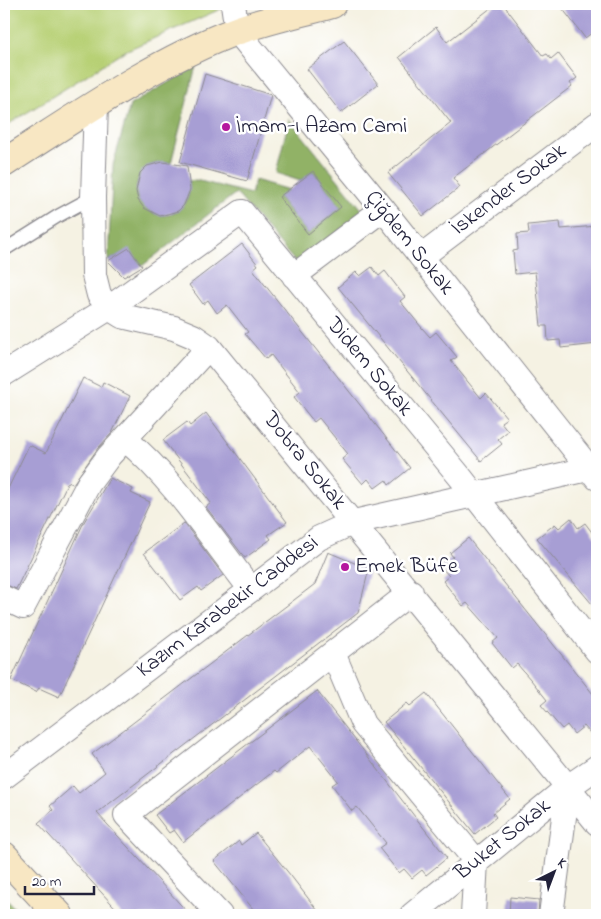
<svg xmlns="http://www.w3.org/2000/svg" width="601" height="919" font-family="'Indie Flower',sans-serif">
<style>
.green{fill:#b7d075;stroke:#6c7958}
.forest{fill:#91b266;stroke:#5a6a50}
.building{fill:#a79ed4}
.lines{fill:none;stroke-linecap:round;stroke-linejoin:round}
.lane-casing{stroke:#8c8a8f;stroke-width:15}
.street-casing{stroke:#8c8a8f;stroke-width:26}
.secondary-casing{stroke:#8c8a8f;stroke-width:30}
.lane{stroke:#fff;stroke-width:12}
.street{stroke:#fff;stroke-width:24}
.secondary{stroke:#f8e7c3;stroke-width:28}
.poi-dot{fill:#b5179e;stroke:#fff;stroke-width:2}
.labels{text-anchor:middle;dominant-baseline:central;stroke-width:5;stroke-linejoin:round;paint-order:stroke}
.poi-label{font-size:22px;fill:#22223b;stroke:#fff;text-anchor:start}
.street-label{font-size:22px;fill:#22223b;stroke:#fff}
</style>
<rect width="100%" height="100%" fill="#fff"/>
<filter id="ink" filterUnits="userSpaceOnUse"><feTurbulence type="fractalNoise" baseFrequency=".02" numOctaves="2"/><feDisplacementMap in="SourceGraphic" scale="10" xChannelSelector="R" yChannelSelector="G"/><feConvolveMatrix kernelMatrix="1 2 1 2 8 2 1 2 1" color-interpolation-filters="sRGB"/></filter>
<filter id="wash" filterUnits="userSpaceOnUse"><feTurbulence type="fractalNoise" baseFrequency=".0096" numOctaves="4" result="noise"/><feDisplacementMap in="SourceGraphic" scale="20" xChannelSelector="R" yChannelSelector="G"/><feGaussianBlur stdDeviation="1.12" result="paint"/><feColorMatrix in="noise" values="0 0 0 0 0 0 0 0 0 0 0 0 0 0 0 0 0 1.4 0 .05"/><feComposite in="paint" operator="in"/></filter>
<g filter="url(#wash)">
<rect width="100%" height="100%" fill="#f5f2e3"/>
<path class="green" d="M 4,4 L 222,4 L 223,8 L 125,51 L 4,127 Z"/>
<path class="forest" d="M 196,66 L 171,163 C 146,159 132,176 138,200 C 158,228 193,215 189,181 L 196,180 L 251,194 L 255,180 L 289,190 L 279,198 L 308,234 L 341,207 L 313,171 L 300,181 L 276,173 L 289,119 L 364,212 L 297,264 L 236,193 L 142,266 L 129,249 L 108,261 L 113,165 L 130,105 Z
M 4,896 L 20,915 L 4,915 Z"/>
<g id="blocks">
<path class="building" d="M 496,4 L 503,4 L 543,56 L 547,54 L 551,59 L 558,53 L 577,78 L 570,83 L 572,86 L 453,178 L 460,187 L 423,216 L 388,173 L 451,123 L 399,57 L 436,27 L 447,42 Z
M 559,4 L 597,4 L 597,29 L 585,38 Z
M 344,41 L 378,84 L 341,113 L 307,69 Z
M 205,74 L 271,95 L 247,181 L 180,162 Z
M 163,162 L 187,166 L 190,190 L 184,205 L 178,211 L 160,216 L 144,208 L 138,200 L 136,191 L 140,173 L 147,166 Z
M 313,171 L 341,207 L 308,234 L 279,197 Z
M 560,222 L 561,229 L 597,226 L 597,344 L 561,348 L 560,340 L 548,341 L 547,326 L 541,326 L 535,272 L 515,274 L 513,251 L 518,250 L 517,234 L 529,233 L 528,225 Z
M 242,244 L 258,265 L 253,269 L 261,280 L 410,468 L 389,485 L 386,480 L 375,488 L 368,479 L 363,484 L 342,459 L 348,454 L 319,418 L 314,422 L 294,397 L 300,392 L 271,355 L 266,359 L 245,334 L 248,332 L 227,305 L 217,313 L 208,300 L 203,304 L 189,285 Z
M 129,248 L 142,266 L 124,277 L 108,261 Z
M 372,267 L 379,276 L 385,271 L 405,297 L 400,301 L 422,328 L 430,337 L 436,332 L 457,357 L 451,361 L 481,398 L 486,393 L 507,418 L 501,422 L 508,431 L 498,439 L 502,444 L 481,461 L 338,287 L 356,272 L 360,276 Z
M 83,378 L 101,387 L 103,382 L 130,396 L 112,433 L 98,448 L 73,484 L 68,482 L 16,589 L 4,584 L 4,497 L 29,445 L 46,453 Z
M 206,413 L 287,522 L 268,535 L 271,539 L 245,558 L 206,507 L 211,503 L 163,440 L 187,422 L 190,426 Z
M 110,478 L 133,489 L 131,493 L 150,502 L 59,697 L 39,688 L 36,692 L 11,680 L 84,522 Z
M 571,518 L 578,528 L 585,523 L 597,539 L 597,610 L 537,538 L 555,524 L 559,528 Z
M 184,523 L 223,575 L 201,591 L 198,587 L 180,600 L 144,553 Z
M 468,538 L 597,699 L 597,741 L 584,726 L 574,734 L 567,725 L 562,729 L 541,705 L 547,700 L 531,680 L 517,664 L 512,668 L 492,643 L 498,638 L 467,603 L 463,606 L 443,581 L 449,576 L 441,567 L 453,557 L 450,553 Z
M 328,552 L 369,569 L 358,613 L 97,813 L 190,915 L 122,915 L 38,823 L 53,810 L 50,806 L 73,786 L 79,793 L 105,772 L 92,754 L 315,584 Z
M 317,691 L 447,858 L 426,875 L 422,870 L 412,878 L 404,869 L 399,873 L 379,848 L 386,843 L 357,807 L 352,811 L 332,785 L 338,781 L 310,746 L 276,773 L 274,771 L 183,842 L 174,830 L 169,833 L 155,815 Z
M 426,693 L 510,799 L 493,813 L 496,817 L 475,834 L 384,722 L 407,703 L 410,706 Z
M 256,833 L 291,876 L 321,915 L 258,915 L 214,861 L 239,841 L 241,845 Z
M 510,897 L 539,900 L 538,915 L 509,915 Z"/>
</g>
</g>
<g filter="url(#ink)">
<use href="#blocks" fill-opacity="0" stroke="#8c8a8f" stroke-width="1"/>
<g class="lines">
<g class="lane-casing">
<path id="lane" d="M 4,250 L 58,216 L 93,197"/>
</g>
<g class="street-casing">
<path id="street" d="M 233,4 L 237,31 L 383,209 L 597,478
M 96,104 L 93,197 L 94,275 L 99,295 L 109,308 L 122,316 L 174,328 L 193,336 L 209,347 L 597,823
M 421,257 L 597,124
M 294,276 L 383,209
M 4,374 L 109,308 L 242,212 L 461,478 L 597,651
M 125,439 C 175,481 210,537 250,588
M 4,598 L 23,607 L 89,483 L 109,456 L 209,347
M 333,653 L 363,724 L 476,861 L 473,915
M 4,777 L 319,538 L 354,522 L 597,467
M 220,915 L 126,815 L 411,592
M 412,915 L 568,787 L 597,767
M 551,915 L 568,787"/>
</g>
<g class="secondary-casing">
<path id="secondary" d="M 4,163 C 76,117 156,61 236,31 C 267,20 300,13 332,4
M 4,856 L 59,915"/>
</g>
<use href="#lane" class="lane"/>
<use href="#street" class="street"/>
<use href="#secondary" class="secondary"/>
</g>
</g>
<g class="poi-dot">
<circle cx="226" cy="127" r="5"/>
<circle cx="345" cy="567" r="5"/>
</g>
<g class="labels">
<g class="poi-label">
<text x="236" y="127">İmam-ı Azam Cami</text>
<text x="355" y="567">Emek Büfe</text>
</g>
<g class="street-label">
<text transform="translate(509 190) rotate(-37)">İskender Sokak</text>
<text transform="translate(409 243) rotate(51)">Çiğdem Sokak</text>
<text transform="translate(369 367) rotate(50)">Didem Sokak</text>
<text transform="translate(304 461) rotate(51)">Dobra Sokak</text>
<text transform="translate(228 607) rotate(-37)">Kazım Karabekir Caddesi</text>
<text transform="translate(503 840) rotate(-39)">Buket Sokak</text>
</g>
</g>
<rect width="601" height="919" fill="none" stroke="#fff" stroke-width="20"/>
<g transform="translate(554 872) rotate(42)" stroke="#ffffff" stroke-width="4" paint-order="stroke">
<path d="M0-4L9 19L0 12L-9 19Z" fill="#22223b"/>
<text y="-8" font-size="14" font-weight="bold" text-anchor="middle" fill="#22223b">K</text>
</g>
<path d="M25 886v8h69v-8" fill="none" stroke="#22223b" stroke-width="2.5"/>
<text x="32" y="886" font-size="15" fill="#22223b" stroke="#ffffff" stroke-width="4" paint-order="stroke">20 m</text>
</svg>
